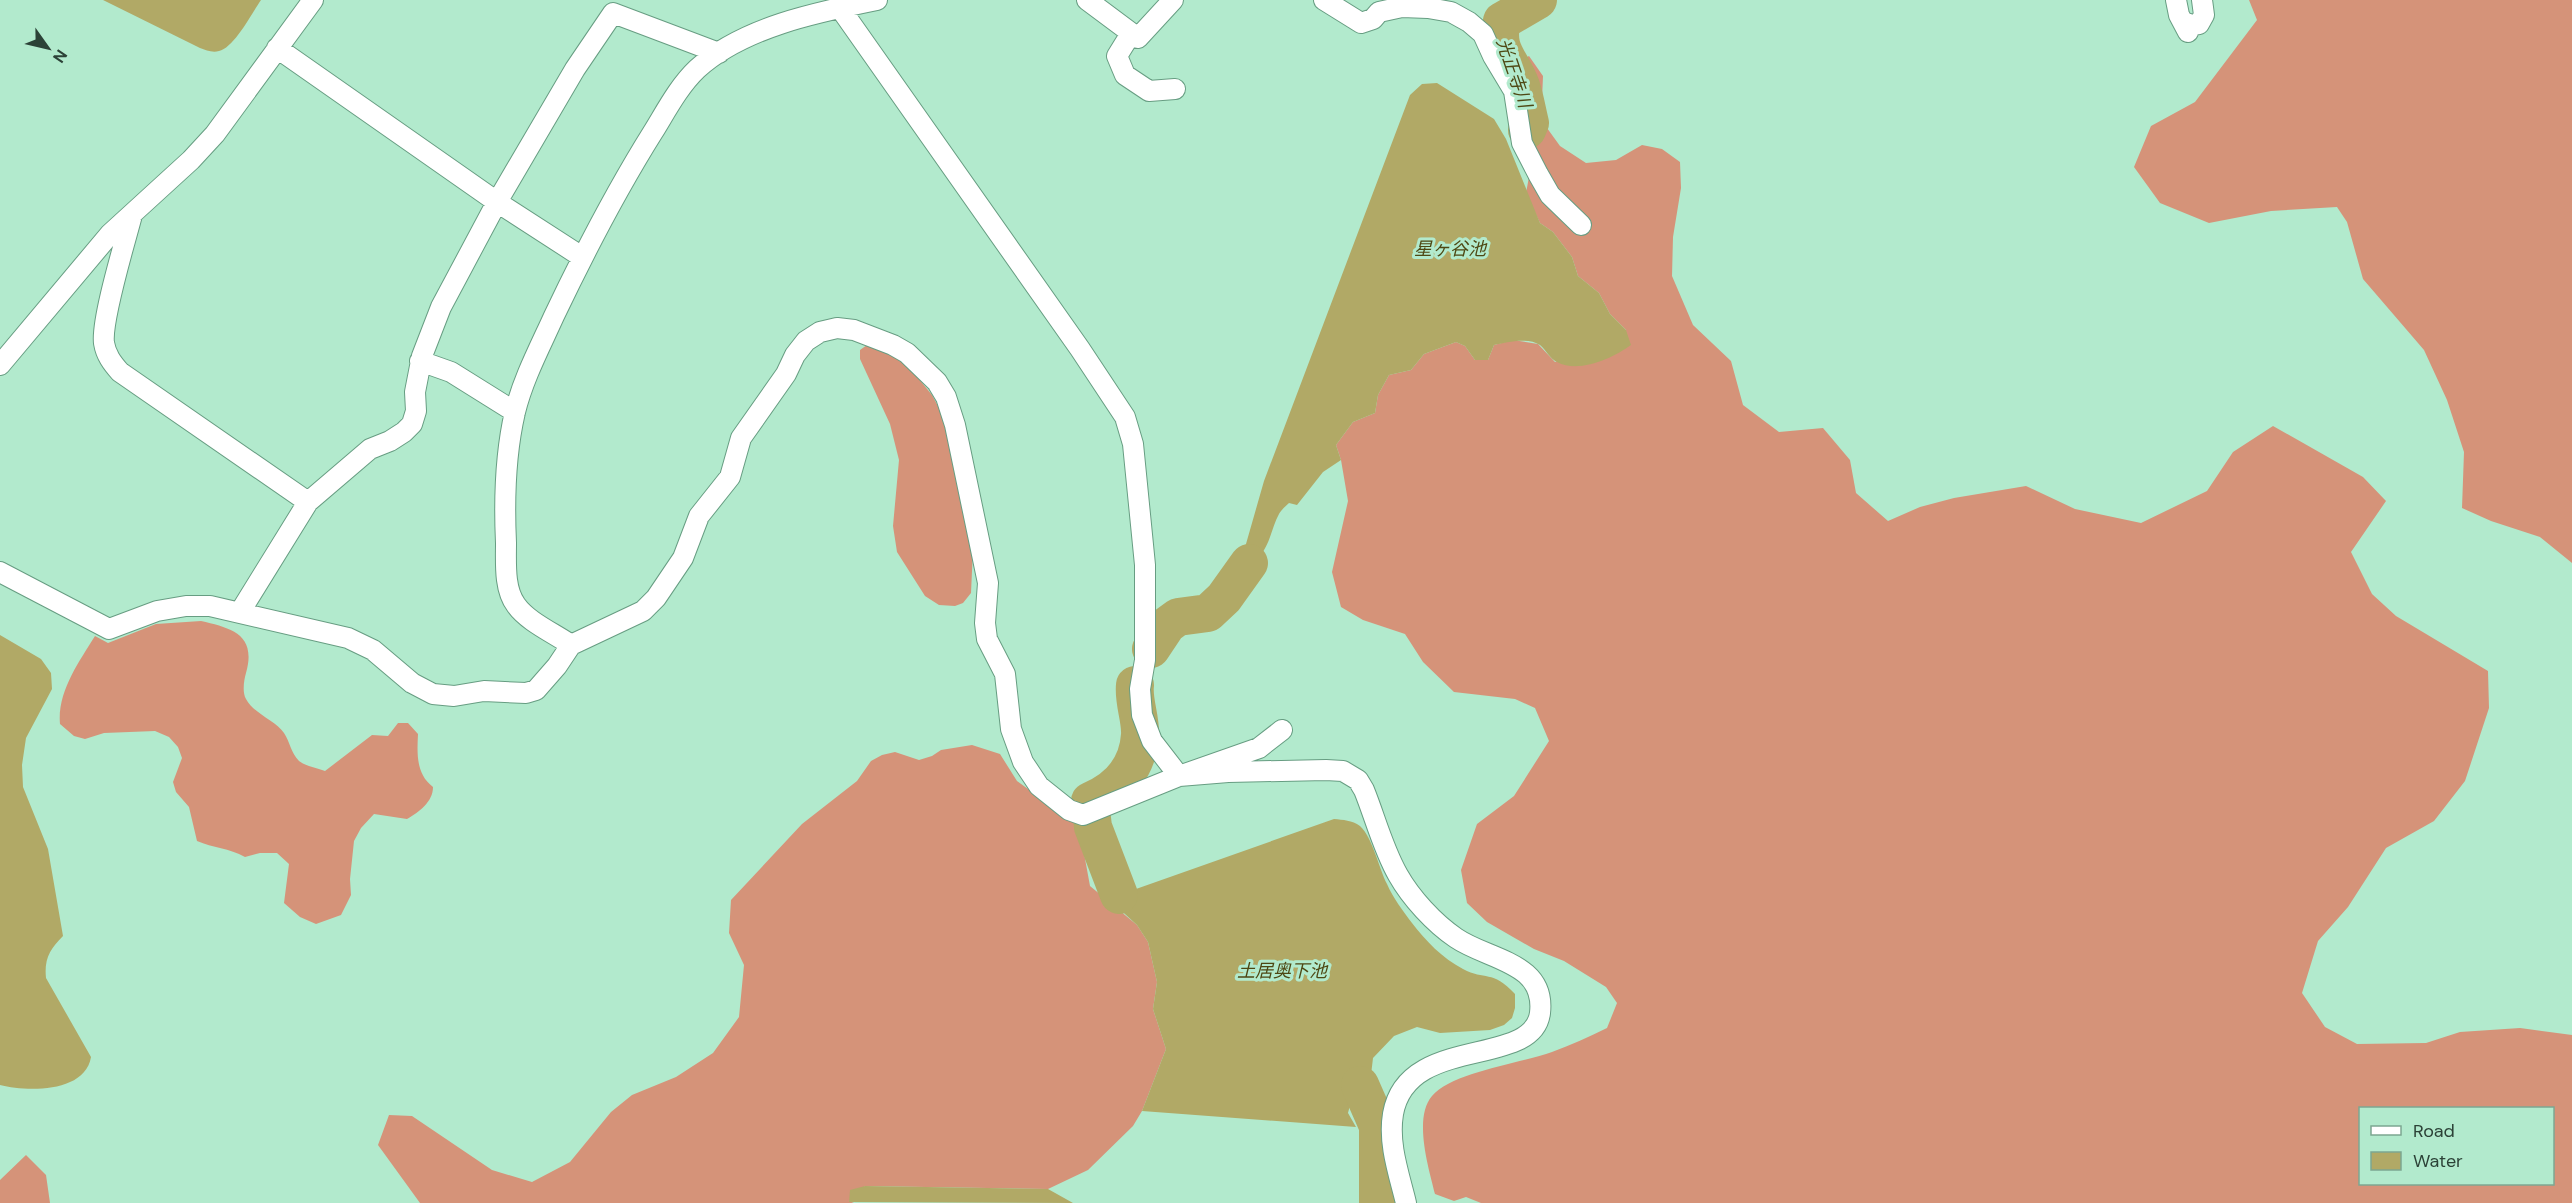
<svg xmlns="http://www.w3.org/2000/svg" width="2572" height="1203" font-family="'DM Sans','Noto Sans JP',sans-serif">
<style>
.forest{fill:#d59379;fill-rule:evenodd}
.water{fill:#b1a966}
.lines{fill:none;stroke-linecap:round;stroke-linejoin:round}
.river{stroke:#b1a966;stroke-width:38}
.street-casing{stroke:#679d82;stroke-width:22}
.street{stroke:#fff;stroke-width:20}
.labels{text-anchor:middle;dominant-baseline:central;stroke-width:6;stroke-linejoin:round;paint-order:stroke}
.water-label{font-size:18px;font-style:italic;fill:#4e4814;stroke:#b2eacd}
</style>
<rect width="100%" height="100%" fill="#b2eacd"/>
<path class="forest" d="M 2249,0 L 2572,0 L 2572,563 L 2540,537 L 2491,521 L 2462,508 L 2464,452 L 2447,400 L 2424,350 L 2363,279 L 2347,222 L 2337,207 L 2271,211 L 2209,223 L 2160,203 L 2134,167 L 2151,126 L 2195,102 L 2257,20 Z
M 1529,56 L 1543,76 L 1542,100 L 1547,128 L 1560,146 L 1586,163 L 1616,160 L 1642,145 L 1662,149 L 1680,162 L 1681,188 L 1673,237 L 1672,276 L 1693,325 L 1731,361 L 1743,405 L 1779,432 L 1823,428 L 1850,460 L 1856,493 L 1888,521 L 1920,507 L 1954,498 L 2026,486 L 2075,509 L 2141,523 L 2207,491 L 2233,452 L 2273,426 L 2363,477 L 2386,501 L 2351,552 L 2372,594 L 2396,616 L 2488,671 L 2489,708 L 2465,781 L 2434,821 L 2386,848 L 2348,907 L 2318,941 L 2302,993 L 2325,1027 L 2357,1044 L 2426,1043 L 2460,1032 L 2520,1028 L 2572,1035 L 2572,1203 L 1481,1203 L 1466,1197 L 1454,1201 L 1435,1194 C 1429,1169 1413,1118 1432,1096 C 1452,1072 1522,1063 1552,1052 C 1571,1045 1589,1037 1607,1028 L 1617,1003 L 1606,987 L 1564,961 L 1534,949 L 1487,922 L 1467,903 L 1461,870 L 1477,824 L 1514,796 L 1549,741 L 1535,708 L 1515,699 L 1454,692 L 1423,662 L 1405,634 L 1363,620 L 1341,607 L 1332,572 L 1348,501 L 1341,460 L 1336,445 L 1353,422 L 1375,413 L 1378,395 L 1389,375 L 1411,370 L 1424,354 L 1456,342 L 1465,346 L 1475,360 L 1488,360 L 1494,345 L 1513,340 L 1538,344 L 1555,362 L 1626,330 L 1610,314 L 1599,293 L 1578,276 L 1572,257 L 1553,232 L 1540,223 L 1526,193 L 1534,150 L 1534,120 L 1526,89 L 1516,63 ZM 2360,1108 L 2552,1108 L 2552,1184 L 2360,1184 Z
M 867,345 L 884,350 L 910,368 L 932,395 L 947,423 L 973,549 L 971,593 L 963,603 L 955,606 L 939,605 L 925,596 L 897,552 L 893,526 L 899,460 L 890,424 L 860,359 L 860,350 Z
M 201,621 C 231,628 257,634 246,673 C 244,680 242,692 246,699 C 254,714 275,720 284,733 C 290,742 291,753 299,761 C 305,766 317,768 325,771 L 372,735 L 388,736 L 398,723 L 408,723 L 418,734 C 417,754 416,774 433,787 C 433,802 419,812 407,819 L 374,814 L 361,828 L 354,841 L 350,879 L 351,895 L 341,915 L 316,924 L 300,917 L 284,903 L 289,864 L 277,853 L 260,853 L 245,857 C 229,848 213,848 197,841 L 189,807 L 176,792 L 173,782 L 182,758 L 178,747 L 169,737 L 155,731 L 104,733 L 85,739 L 74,736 L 60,724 C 57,692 79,662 95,636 L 108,643 L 156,624 Z
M 972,745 L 1000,754 L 1017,781 L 1079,826 L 1090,886 L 1137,925 L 1148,942 L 1157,982 L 1153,1009 L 1166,1049 L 1142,1111 L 1133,1126 L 1088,1170 L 1048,1189 L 865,1186 L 849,1201 L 854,1203 L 420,1203 L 378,1145 L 389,1115 L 412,1116 L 492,1170 L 532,1182 L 570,1162 L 611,1112 L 632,1095 L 676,1077 L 713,1053 L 739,1017 L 744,965 L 729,933 L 731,900 L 802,824 L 857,781 L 871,761 L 882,755 L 895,752 L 919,760 L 932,756 L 941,750 Z
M 26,1155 L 46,1175 L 50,1203 L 0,1203 L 0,1180 Z"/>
<path class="water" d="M 103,0 L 261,0 C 252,13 234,48 219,51 C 212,53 206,50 200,48 Z
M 1437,83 L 1494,119 L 1506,139 L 1540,223 L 1553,232 L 1572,257 L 1578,276 L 1599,293 L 1610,314 L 1626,330 L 1631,345 C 1613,358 1579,374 1557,362 C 1550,359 1546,350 1540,345 C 1528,337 1507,342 1494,345 L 1488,360 L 1475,360 L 1465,346 L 1456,342 L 1424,354 L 1411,370 L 1389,375 L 1378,395 L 1375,413 L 1353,422 L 1336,445 L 1341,460 L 1323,472 L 1297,505 L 1289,503 C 1286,506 1281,510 1279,514 C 1270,530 1269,556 1249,563 L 1245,558 L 1244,551 L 1264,481 L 1410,95 L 1422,84 Z
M 0,635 L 41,659 L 51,673 L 52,689 L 26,738 L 22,765 L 23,787 L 48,849 L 63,936 C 50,949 44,959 46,978 L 91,1057 C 85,1093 27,1092 0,1085 Z
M 1334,819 C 1343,820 1352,820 1360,826 C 1373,838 1379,869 1387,884 C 1393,898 1403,911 1412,923 C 1426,941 1442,958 1463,969 C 1485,981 1492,969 1515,994 L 1515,1008 L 1512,1018 L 1504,1025 L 1490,1030 L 1440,1033 L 1417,1027 L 1394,1036 L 1373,1058 L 1371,1075 C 1358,1086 1352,1096 1348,1113 L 1356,1127 L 1142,1111 L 1166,1049 L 1153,1009 L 1157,982 L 1148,942 L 1137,925 L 1114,904 L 1119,895 Z
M 865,1186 L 1048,1189 L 1073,1203 L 849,1202 L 850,1190 Z"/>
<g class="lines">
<path class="river" d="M 1527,130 L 1530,123 C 1527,111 1525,98 1521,86 C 1512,61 1494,51 1502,21 L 1538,0
M 1151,649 L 1167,625 L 1178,617 L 1208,613 L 1224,598 L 1249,563
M 1119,895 L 1093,827 L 1090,801 C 1119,789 1138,768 1140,735 C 1141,719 1133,701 1135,685
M 1360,1085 L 1378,1126 L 1378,1203"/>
<g class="street-casing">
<path id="street" d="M 1087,0 L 1138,38 L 1173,0
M 1324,0 L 1361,23 L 1373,19 L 1379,12 L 1402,7 L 1428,8 L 1451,12 L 1469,22 L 1483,34 L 1493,56 L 1514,91 L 1522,143 L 1538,174 L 1550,195 L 1581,225
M 2176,0 L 2179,15 L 2188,32
M 840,8 L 1080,349 L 1125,417 L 1133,444 L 1145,565 L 1145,660 L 1140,689 L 1142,715 L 1152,741 L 1179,776 L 1228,772 L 1326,770 L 1343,771 L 1358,780 L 1364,790 C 1375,817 1383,849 1398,875 C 1411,898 1434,923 1456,938 C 1488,960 1546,962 1540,1013 C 1533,1069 1407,1033 1393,1114 C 1388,1144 1399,1174 1406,1203
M 2183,22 L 2192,25 L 2199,24 L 2204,15 L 2202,0
M 1130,35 L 1117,56 L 1125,75 L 1149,91 L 1175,89
M 277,48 L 497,202 L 582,257
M 132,215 C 125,242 101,320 104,343 C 106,355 112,363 120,372 L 308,502
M 420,361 L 451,372 L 515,412
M 0,365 L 110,234 L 191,160 L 215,134 L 313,0
M 0,572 L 109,629 L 157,611 L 186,606 L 210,606 L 348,638 L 373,650 L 412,683 L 433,694 L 454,696 L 484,691 L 526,693 L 536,690 L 557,666 L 571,645 L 643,611 L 656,598 L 683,558 L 699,516 L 730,477 L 741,438 L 786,374 L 795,355 L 806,341 L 820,332 L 837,328 L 854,330 L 893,345 L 907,353 L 937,382 L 946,397 L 955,425 L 988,583 L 985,623 L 987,639 L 1005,674 L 1011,729 L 1023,762 L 1039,786 L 1069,810 L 1083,815 L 1179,776 L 1259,748 L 1282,730
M 240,612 L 308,502 L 370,449 L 390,441 L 404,432 L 412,424 L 416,411 L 415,392 L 422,356 L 441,307 L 497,202 L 575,69 L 613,13 L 719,53
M 571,645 C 554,633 528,622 516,605 C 504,589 506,563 506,543 C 504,500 505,455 515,412 C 523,379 540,347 554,316 C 584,253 616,191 653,132 C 666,111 679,86 697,69 C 743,27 818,12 877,0"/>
</g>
<use href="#street" class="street"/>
</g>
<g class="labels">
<g class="water-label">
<text transform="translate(1514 73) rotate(71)">光正寺川</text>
<text x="1450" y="249">星ヶ谷池</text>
<text x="1282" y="971">土居奥下池</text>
</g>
</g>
<rect x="2359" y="1107" width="195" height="78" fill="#b2eacd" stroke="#7ca791" stroke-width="1.5"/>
<rect x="2371" y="1126" width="30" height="9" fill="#ffffff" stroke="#7ca791" stroke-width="1.5"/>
<text x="2413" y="1137" font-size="18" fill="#2c4237">Road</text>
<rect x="2371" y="1152" width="30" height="18" fill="#b1a966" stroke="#7ca791" stroke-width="1.5"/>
<text x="2413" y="1167" font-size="18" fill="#2c4237">Water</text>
<g transform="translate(48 48) rotate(124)" stroke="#b2eacd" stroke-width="4.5" paint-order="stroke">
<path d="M0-4.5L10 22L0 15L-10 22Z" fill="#2c4237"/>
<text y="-9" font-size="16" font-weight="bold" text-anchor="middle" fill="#2c4237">N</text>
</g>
</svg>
